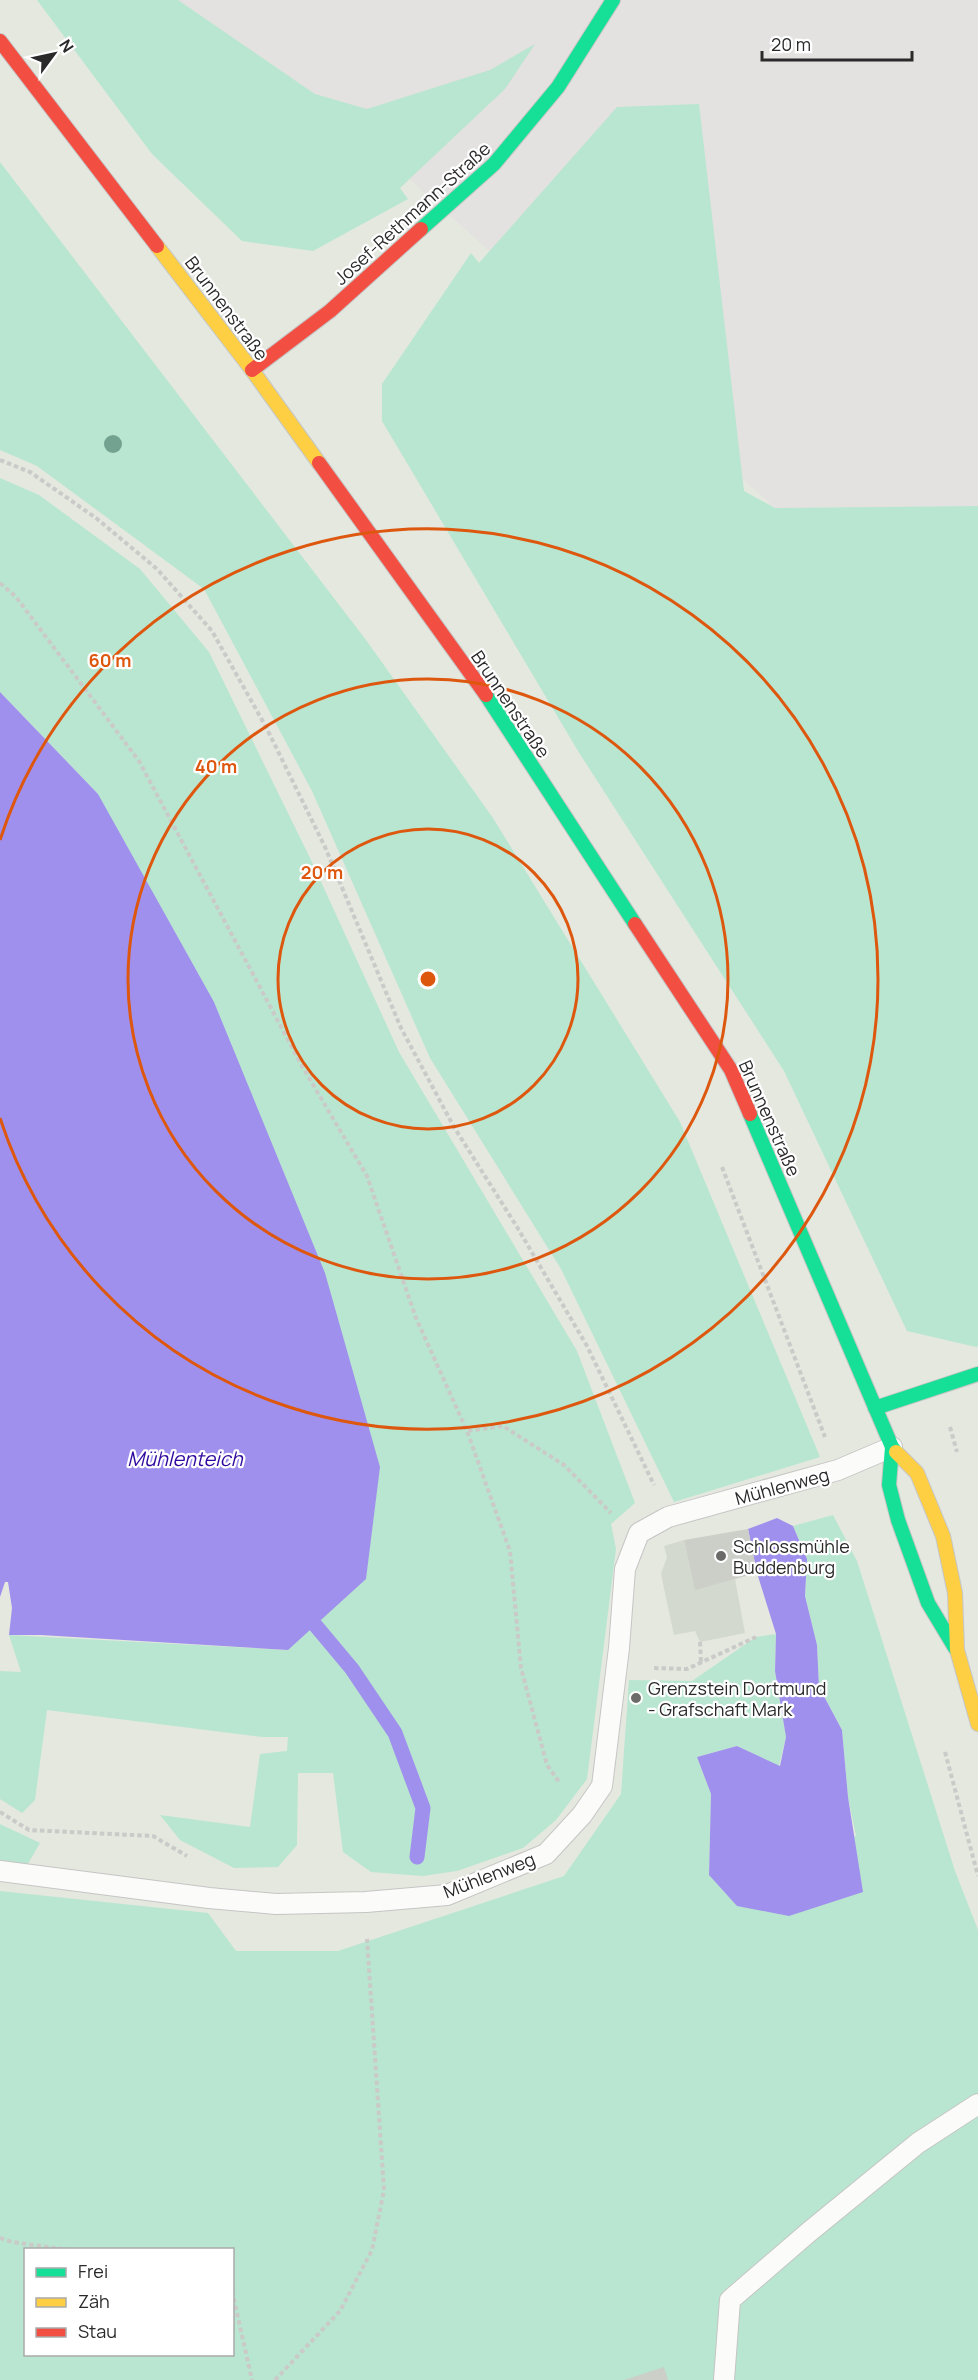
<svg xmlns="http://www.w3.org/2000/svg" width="978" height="2380" font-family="Manrope,sans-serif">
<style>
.industrial{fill:#e4e1e1}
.green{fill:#b9e6d0;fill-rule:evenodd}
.plaza{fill:#d3d9cf}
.water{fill:#a090ed}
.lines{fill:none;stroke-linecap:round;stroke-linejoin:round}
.stream{stroke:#a090ed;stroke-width:15}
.building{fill:#cbcfc8}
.lane-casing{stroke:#c6c5c5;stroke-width:22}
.fast-casing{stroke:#c6c5c5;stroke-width:16}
.slow-casing{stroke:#c6c5c5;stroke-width:16}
.jam-casing{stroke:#c6c5c5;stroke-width:16}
.path{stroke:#cacac9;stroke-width:4;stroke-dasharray:4.5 3;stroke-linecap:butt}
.lane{stroke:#fbfcfa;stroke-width:20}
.fast{stroke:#16e098;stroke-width:14}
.slow{stroke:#ffcf43;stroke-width:14}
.jam{stroke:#f24e42;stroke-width:14}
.tree{fill:#73a291}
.ring{fill:none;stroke:#de570e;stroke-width:3}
.poi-dot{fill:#6b6c69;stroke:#fff;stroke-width:2}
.labels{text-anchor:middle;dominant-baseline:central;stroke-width:4.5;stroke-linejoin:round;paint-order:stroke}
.street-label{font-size:18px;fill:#2a2a2a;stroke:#fff}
.poi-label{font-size:18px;fill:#2a2a2a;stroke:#fff;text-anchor:start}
.water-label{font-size:20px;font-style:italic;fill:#30099f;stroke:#fff}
.centre{fill:#de570e;stroke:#fff;stroke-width:3}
.ring-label{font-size:18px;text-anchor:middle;font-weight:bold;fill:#de570e;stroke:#fff;stroke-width:4.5;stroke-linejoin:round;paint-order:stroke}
</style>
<rect width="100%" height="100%" fill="#e4e8df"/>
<path class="industrial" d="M 178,0 L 978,0 L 978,506 L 775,508 L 315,94 Z"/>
<path class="green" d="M 37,0 L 178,0 L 315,94 L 367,109 L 490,70 L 535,44 L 505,89 L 400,188 L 408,199 L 313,251 L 242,241 L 152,154 Z
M 699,104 L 744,491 L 775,508 L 978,506 L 978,1346 L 976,1347 L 907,1331 L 784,1071 L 578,751 L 382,421 L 382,384 L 471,253 L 479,263 L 617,107 Z
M 0,162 L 366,640 L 493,818 L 680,1122 L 820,1457 L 674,1502 L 561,1269 L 430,1058 L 312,791 L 204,589 L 37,466 L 0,450 Z
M 0,478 L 39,495 L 140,569 L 209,652 L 311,860 L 399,1052 L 577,1351 L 635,1503 L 611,1524 L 616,1549 L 587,1779 L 556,1820 L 523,1848 L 457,1871 L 423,1876 L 371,1872 L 343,1852 L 333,1773 L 298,1773 L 297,1845 L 278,1867 L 234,1868 L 180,1840 L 160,1815 L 250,1827 L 260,1754 L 287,1751 L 288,1737 L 262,1737 L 47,1710 L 35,1800 L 22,1813 L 0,1799 L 0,1671 L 21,1672 L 9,1635 L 288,1650 L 98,794 L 0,692 Z
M 833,1515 L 857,1561 L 955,1871 L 978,1930 L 978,2380 L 0,2380 L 0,1891 L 208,1913 L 236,1951 L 338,1951 L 564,1876 L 621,1794 L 629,1680 L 692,1681 L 756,1637 L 776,1634 L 775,1671 L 786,1737 L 779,1766 L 737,1746 L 697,1757 L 711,1794 L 709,1875 L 856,1836 L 848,1797 L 842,1730 L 819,1687 L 817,1645 L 805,1596 L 807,1559 L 793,1526 ZM 26,2250 L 232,2250 L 232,2354 L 26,2354 Z
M 0,1824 L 40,1843 L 26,1867 L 0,1862 Z"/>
<path class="plaza" d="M 684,1540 L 695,1589 L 735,1579 L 745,1633 L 700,1642 L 695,1631 L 674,1635 L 661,1574 L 667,1557 L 664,1546 Z"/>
<path class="water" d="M 0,692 L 98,794 L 214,1002 L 325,1273 L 380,1467 L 366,1579 L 288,1650 L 41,1635 L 9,1635 L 12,1608 L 8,1582 L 5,1582 L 0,1597 Z
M 777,1518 L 793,1526 L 807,1559 L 805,1596 L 817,1645 L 819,1687 L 842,1730 L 848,1797 L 863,1892 L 789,1916 L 737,1906 L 709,1875 L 711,1794 L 697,1757 L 737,1746 L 780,1766 L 786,1737 L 775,1671 L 776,1634 L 757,1573 L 748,1529 Z"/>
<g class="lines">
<path class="stream" d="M 316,1626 L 352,1669 L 395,1733 L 423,1808 L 417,1857"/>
</g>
<path class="building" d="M 748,1529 L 757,1573 L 695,1590 L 684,1540 Z
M 664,2367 L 668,2380 L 624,2380 Z"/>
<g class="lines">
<g class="lane-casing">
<path id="lane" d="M 0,1871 L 209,1898 L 276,1904 L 366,1902 L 447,1895 L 546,1854 L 582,1815 L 602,1786 L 619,1648 L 625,1569 L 639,1533 L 668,1517 L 838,1470 L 892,1447
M 724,2380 L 730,2300 L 809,2232 L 918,2143 L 978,2104"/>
</g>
<g class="fast-casing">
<path id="fast" d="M 421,229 L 494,164 L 558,87 L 613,0
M 486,695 L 635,924
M 750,1114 L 892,1447 L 896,1452
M 875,1408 L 978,1374
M 892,1447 L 889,1485 L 898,1520 L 928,1603 L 955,1648"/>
</g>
<g class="slow-casing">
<path id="slow" d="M 157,246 L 252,370 L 319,463
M 896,1452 L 917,1473 L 943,1536 L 955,1593 L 957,1650 L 978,1724"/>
</g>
<g class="jam-casing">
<path id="jam" d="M 0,41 L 157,246
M 252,370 L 330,311 L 421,229
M 319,463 L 486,695
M 635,924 L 731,1070 L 750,1114"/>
</g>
<path class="path" d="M 0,460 L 30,472 L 96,518 L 157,569 L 212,631 L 266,727 L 325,847 L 401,1028 L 454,1127 L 517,1227 L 587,1346 L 654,1485
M 0,583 L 16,597 L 139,761 L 302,1066 L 367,1176 L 416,1318 L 467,1431 L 510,1551 L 521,1668 L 547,1765 L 559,1782
M 722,1167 L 825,1437
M 950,1427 L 957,1452
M 468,1431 L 503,1426 L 564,1465 L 611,1513
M 700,1642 L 701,1662
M 654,1668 L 687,1669 L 756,1637
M 945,1752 L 978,1876
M 0,1812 L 29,1830 L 153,1836 L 187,1856
M 0,2238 L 12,2242 L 69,2250
M 232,2291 L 252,2380
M 275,2380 L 340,2311 L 372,2250 L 384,2190 L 367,1939"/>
<use href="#lane" class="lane"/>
<use href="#fast" class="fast"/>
<use href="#slow" class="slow"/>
<use href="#jam" class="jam"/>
</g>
<circle class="tree" cx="113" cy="444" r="9"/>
<g class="ring">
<circle cx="428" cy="979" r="150"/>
<circle cx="428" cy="979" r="300"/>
<path d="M0 840A450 450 0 1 1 0 1118"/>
</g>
<g class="poi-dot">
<circle cx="721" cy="1556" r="6"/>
<circle cx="636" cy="1698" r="6"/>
</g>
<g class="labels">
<g class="street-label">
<text transform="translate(412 213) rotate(-42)">Josef-Rethmann-Straße</text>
<text transform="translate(227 308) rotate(53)">Brunnenstraße</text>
<text transform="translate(511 704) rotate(56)">Brunnenstraße</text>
<text transform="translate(770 1118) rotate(66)">Brunnenstraße</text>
<text transform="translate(782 1486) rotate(-15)">Mühlenweg</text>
<text transform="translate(489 1875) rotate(-21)">Mühlenweg</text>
</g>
<g class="poi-label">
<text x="733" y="1546">Schlossmühle<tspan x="733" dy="21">Buddenburg</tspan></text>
<text x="648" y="1688">Grenzstein Dortmund<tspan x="648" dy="21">- Grafschaft Mark</tspan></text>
</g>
<g class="water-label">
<text x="185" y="1458">Mühlenteich</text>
</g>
</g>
<circle cx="428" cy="979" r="9" class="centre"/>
<g class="ring-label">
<text x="110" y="667">60 m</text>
<text x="216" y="773">40 m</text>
<text x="322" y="879">20 m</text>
</g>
<rect x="24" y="2248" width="210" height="108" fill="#ffffff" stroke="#aaaaaa" stroke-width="1.5"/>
<rect x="36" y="2268" width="30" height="9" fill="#16e098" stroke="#aaaaaa" stroke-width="1.5"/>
<text x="78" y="2278" font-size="18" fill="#2a2a2a">Frei</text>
<rect x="36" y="2298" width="30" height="9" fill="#ffcf43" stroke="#aaaaaa" stroke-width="1.5"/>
<text x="78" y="2308" font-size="18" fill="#2a2a2a">Zäh</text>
<rect x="36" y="2328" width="30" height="9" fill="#f24e42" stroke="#aaaaaa" stroke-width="1.5"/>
<text x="78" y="2338" font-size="18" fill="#2a2a2a">Stau</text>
<g transform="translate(54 54) rotate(57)" stroke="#ffffff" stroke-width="4.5" paint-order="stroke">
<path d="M0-4.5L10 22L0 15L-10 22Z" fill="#2a2a2a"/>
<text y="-9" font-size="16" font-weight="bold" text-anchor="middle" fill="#2a2a2a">N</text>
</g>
<path d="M762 51v9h150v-9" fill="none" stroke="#2a2a2a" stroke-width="3"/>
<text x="771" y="51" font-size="18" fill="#2a2a2a" stroke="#ffffff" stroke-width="4.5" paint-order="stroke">20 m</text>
</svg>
